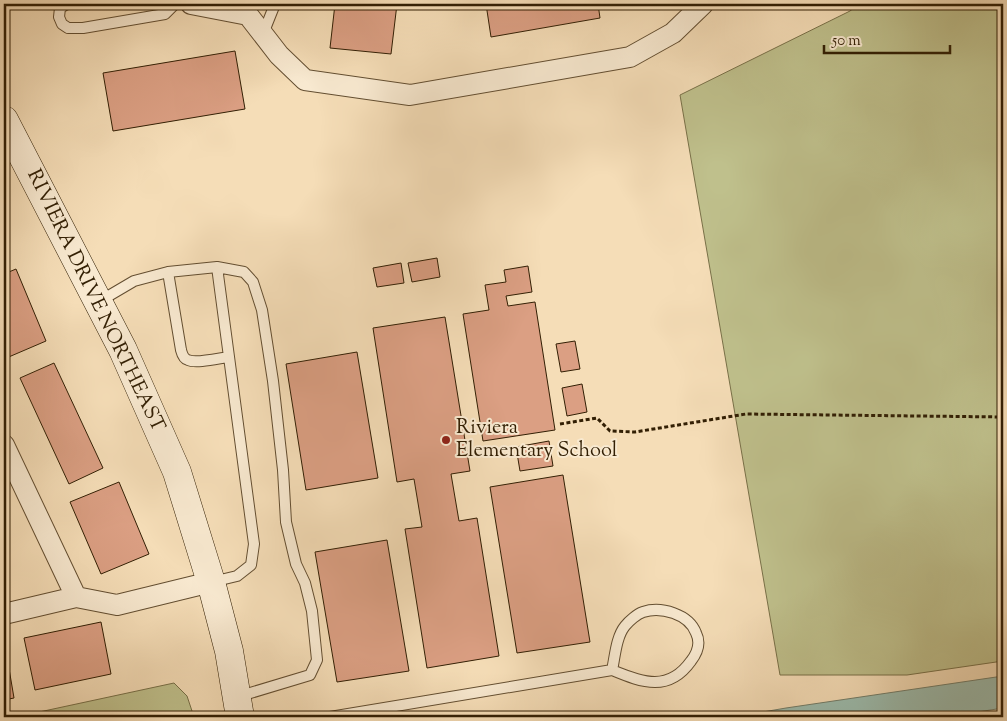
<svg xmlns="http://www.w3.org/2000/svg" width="1007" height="721" font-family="'Sorts Mill Goudy',serif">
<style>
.green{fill:#bfc08c;stroke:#787048}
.water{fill:#9cbcae;stroke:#727d6a}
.building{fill:#db9f83;stroke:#321f04}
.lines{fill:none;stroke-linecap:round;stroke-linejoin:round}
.lane-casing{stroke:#634e31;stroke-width:12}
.street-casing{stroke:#634e31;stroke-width:22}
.secondary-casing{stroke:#321f04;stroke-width:29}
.path{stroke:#321f04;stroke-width:3;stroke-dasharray:4 2.5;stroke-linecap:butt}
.lane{stroke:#f8e9d0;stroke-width:10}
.street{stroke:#f8e9d0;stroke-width:20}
.secondary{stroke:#f8e9d0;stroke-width:28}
.poi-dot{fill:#8f2418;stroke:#f8e9d0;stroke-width:2}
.labels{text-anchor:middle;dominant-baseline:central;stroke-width:4;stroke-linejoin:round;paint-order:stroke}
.street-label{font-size:20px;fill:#321f04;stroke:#f8e9d0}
.poi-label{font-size:20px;fill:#321f04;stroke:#f8e9d0;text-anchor:start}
</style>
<rect width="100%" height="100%" fill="#f5ddb7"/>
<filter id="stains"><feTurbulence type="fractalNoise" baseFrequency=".004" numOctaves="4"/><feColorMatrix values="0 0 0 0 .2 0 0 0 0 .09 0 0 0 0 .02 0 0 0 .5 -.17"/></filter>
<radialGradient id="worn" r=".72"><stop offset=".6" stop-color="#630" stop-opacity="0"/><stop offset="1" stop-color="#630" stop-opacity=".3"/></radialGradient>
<path class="green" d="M 859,4 L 1003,4 L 1003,661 L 907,675 L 780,675 L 680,95 L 850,11 Z
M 174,683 L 187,696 L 194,717 L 16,717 Z"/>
<path class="water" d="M 1003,676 L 1003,708 L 946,717 L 734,717 L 786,708 Z"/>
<path class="building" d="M 335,4 L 397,4 L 391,54 L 330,48 Z
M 486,4 L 598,4 L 600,18 L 491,37 Z
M 235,51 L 245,109 L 113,131 L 103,73 Z
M 437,258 L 440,277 L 412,282 L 408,263 Z
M 401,263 L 404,283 L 377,287 L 373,268 Z
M 528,266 L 532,292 L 506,296 L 508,306 L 535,302 L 555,430 L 483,441 L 463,314 L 489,310 L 485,285 L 506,282 L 504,270 Z
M 16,269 L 46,341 L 4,359 L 4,274 Z
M 445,317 L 470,471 L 451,474 L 459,521 L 477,518 L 499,656 L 427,668 L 405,529 L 422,527 L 414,479 L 397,482 L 373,328 Z
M 575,341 L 580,369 L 561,372 L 556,344 Z
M 357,352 L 378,478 L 306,490 L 286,364 Z
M 54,363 L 103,468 L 69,484 L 20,378 Z
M 582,384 L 587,412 L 567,416 L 562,388 Z
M 549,441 L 553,466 L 520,471 L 516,447 Z
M 563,475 L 590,642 L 517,653 L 490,487 Z
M 119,482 L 149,554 L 101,574 L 70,502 Z
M 387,540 L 409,671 L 337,682 L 315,552 Z
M 4,558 L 8,578 L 4,579 Z
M 101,622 L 111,674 L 35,690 L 24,638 Z
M 5,645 L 14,698 L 4,700 L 4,646 Z"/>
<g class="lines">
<g class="lane-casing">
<path id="lane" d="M 67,4 L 60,8 L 59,17 L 62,24 L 68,28 L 83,28 L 165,14 L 175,4
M 263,34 L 275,4
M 217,267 L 244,272 L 253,282 L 262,310 L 273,381 L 283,470 L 286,522 L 296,564 L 305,583 L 312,611 L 317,660 L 310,675 L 237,697
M 168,272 L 181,350 C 182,354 184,359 188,360 C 196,364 220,358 229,357
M 100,301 L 134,281 L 168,272 L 217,267 L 254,544 L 251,565 L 237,576 L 212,582
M 330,717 L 612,670 C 643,683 669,692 691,661 C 698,652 701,643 696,633 C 689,614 661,606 643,612 C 637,614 629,621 625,626 C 616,637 615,657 612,670"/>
</g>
<g class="street-casing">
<path id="street" d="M 191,4 L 248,15 L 279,55 L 305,80 L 410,95 L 630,57 L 673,33 L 703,4
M 4,445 L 76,597
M 4,614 L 76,597 L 117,605 L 211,582"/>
</g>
<g class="secondary-casing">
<path id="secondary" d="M 4,120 L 123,350 L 177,472 L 211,582 L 229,651 L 240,717"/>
</g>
<path class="path" d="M 560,424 L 597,418 L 610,431 L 635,432 L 746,414 L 1003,417"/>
<use href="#lane" class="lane"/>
<use href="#street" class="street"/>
<use href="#secondary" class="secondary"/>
</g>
<circle class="poi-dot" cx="446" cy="440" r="5"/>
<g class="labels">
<g class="street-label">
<text transform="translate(95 301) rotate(64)">RIVIERA DRIVE NORTHEAST</text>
</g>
<g class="poi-label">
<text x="456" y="428">Riviera<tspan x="456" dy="23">Elementary School</tspan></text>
</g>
</g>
<rect width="1007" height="721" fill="none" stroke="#f5ddb7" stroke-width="20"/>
<rect x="5" y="5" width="997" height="711" fill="none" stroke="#321f04" stroke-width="2.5"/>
<rect x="10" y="10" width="987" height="701" fill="none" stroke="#321f04"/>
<path d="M824 45v8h126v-8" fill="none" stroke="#321f04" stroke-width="2.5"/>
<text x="832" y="45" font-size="15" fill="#321f04" stroke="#f8e9d0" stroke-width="4" paint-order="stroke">50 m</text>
<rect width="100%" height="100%" filter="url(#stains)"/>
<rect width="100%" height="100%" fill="url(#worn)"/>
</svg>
